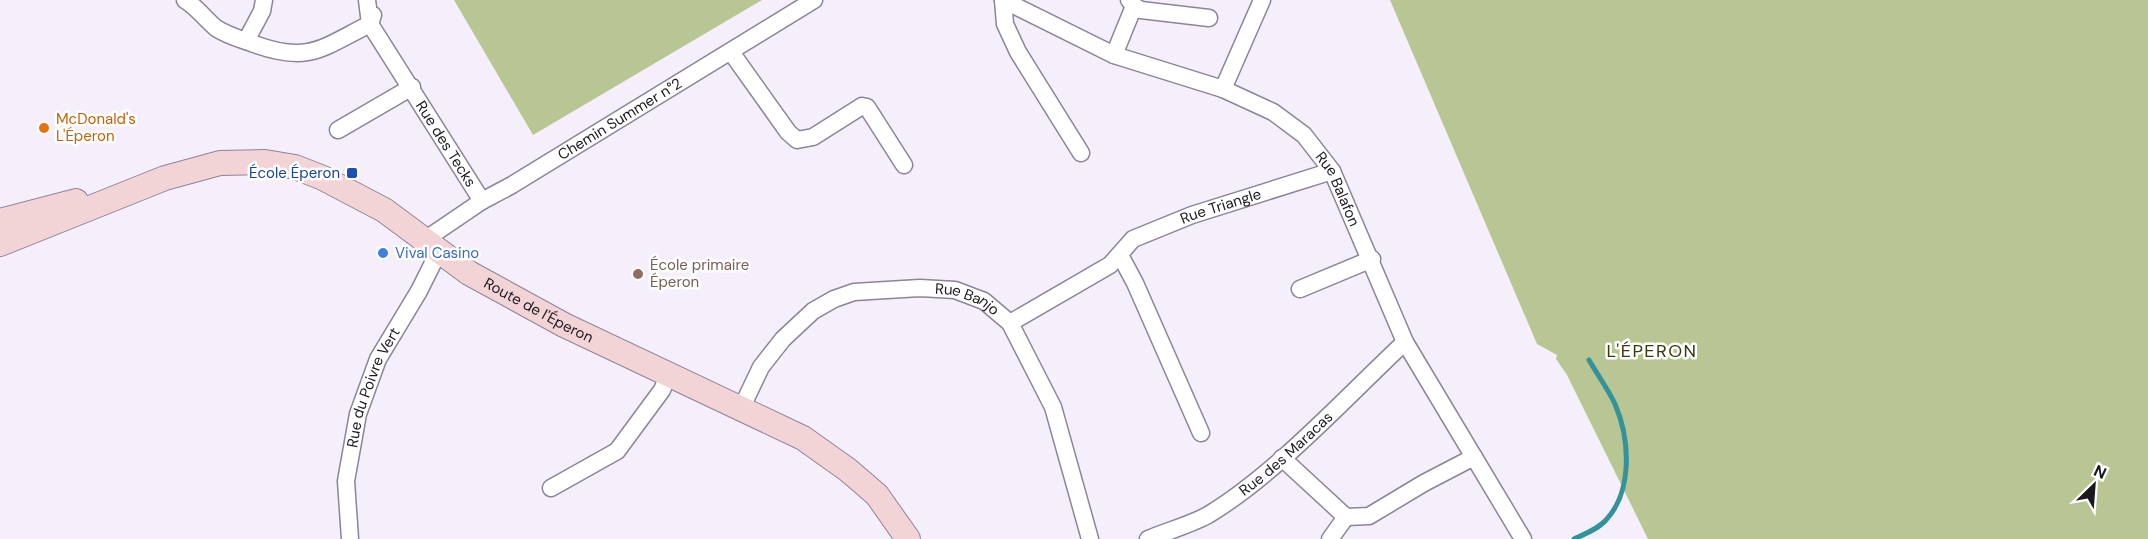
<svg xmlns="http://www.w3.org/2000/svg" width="2148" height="539" font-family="'DM Sans',sans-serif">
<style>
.green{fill:#b8c693}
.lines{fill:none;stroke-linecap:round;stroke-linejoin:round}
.stream{stroke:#33929a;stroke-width:5}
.minor-casing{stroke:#8c8497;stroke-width:19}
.secondary-casing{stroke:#8c8497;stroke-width:26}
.minor{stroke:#fff;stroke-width:16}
.secondary{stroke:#f3d4d6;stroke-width:24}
.food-dot{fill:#e8710a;stroke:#fff;stroke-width:2}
.transit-dot{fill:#1a4fb4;stroke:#fff;stroke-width:2}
.shop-dot{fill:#3f7fe0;stroke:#fff;stroke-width:2}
.education-dot{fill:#8d6e63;stroke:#fff;stroke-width:2}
.labels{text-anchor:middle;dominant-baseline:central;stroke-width:5;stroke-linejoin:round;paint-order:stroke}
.food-label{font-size:15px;fill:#c56008;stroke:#fff;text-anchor:start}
.street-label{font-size:15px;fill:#1b181f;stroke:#fff}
.transit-label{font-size:15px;fill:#164399;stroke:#fff;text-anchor:end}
.shop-label{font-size:15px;fill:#366cbe;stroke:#fff;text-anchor:start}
.education-label{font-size:15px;fill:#785e54;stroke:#fff;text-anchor:start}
.quarter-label{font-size:18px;letter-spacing:1.5px;fill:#3b380d;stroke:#fff}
</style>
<rect width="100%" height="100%" fill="#f5effc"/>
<path class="green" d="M 454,0 L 762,0 L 533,135 Z
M 1390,0 L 2148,0 L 2148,539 L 1648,539 L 1567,375 L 1556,359 L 1557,355 L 1537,344 Z"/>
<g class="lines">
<path class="stream" d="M 1574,539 C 1585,534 1598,529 1606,520 C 1633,491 1630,439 1615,404 C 1608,389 1597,374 1589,360"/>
<g class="minor-casing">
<g id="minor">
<path d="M 185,0 C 197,7 205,19 216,28 C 228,36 241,39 254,44 C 309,64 322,48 370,24 L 373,15"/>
<path id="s1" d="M 367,0 L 370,24 L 482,201"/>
<path id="s2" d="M 1003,0 L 1114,55 L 1223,89 L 1273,112 L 1304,135 L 1332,171 L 1405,342 L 1523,539"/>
<path d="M 1003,0 L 1005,24 L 1018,52 L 1081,153"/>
<path d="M 1134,6 L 1141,10 L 1209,18"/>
<path d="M 246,41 L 262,11 L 264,0"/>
<path d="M 731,52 L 788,132 L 797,140 L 813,137 L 862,106 L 867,107 L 904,165"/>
<path d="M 1114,55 L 1134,6 L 1129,0"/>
<path d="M 1223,89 L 1262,0"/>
<path d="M 338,130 L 412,87"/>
<path id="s3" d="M 426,239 L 482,201 L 512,185 L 814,0"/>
<path d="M 1120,255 L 1135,283 L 1201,433"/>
<path d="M 1300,289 L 1372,259"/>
<path id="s4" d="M 1010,323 L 1110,265 L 1133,239 L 1192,215 L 1332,171"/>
<path id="s5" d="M 741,409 L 761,367 L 783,339 L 813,311 L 834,299 L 854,292 L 920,288 L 955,290 L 984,301 L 1010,323 L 1053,407 L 1090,539"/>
<path d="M 1282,458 L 1346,517 L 1369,516 L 1424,483 L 1474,457"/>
<path d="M 551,488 L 617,451 L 662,390 L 668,376"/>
<path id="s6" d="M 350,539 L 346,481 L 358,414 L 378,359 L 419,291 L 440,249"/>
<path id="s7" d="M 1148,539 C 1167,531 1190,525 1208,515 C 1276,474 1346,397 1405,342"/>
<path d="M 1330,539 L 1346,517"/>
</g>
</g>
<g class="secondary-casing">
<g id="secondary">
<path d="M 0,221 L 76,201"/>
<path id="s8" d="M 0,244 L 165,178 L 220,163 L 265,162 L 295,167 L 323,178 L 384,210 L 469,273 L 564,325 L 803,438 L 848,470 L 877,495 L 908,539"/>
</g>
</g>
<use href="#minor" class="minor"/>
<use href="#secondary" class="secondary"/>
</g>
<circle class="food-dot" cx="44" cy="128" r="6"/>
<rect class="transit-dot" x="346" y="167" width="12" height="12" rx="3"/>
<circle class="shop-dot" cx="383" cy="253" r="6"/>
<circle class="education-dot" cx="638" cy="274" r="6"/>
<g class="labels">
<g class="food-label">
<text x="56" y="119">McDonald's<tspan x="56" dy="17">L'Éperon</tspan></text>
</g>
<g class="street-label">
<text stroke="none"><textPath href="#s3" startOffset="228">Chemin Summer n°2</textPath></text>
<text stroke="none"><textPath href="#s1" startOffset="166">Rue des Tecks</textPath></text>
<text stroke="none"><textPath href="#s2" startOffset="396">Rue Balafon</textPath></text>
<text stroke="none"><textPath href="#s4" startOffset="244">Rue Triangle</textPath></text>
<text stroke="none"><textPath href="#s5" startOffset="284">Rue Banjo</textPath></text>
<text stroke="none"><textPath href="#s8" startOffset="594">Route de l'Éperon</textPath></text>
<text stroke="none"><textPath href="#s6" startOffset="156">Rue du Poivre Vert</textPath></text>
<text stroke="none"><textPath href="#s7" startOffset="164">Rue des Maracas</textPath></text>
</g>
<g class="transit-label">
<text x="340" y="173">École Éperon</text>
</g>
<g class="shop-label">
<text x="395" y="253">Vival Casino</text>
</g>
<g class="education-label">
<text x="650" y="265">École primaire<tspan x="650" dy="17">Éperon</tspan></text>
</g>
<g class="quarter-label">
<text x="1652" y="351">L'ÉPERON</text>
</g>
</g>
<g transform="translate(2094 485) rotate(25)" stroke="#ffffff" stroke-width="4.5" paint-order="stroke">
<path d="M0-4.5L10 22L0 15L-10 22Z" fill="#1b181f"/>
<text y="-9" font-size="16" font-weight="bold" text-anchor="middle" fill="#1b181f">N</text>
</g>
</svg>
